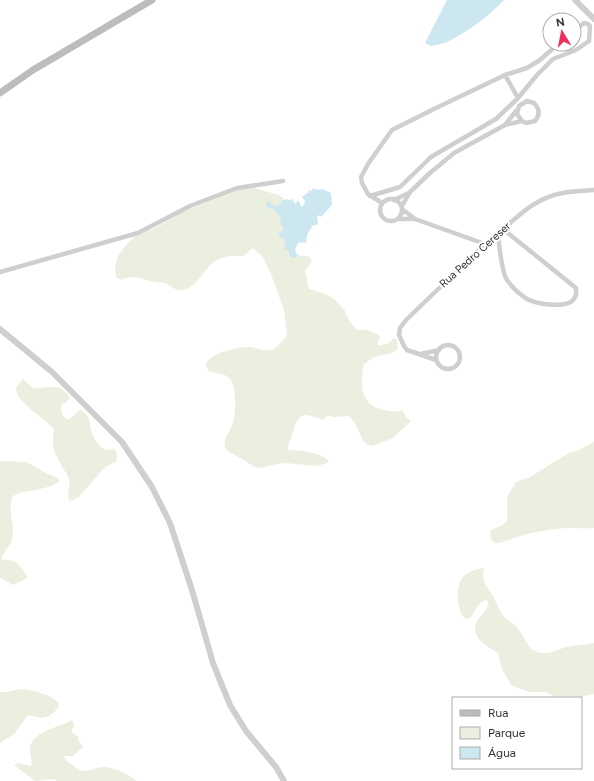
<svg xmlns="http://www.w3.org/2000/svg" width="594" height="781" font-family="Figtree,sans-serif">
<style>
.green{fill:#ebefe0}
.water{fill:#cce7ef}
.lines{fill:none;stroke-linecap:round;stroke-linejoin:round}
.minor{stroke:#cfcfcf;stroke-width:4.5}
.tertiary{stroke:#cfcfcf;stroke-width:6}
.secondary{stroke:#bcbcbc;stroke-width:7}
.labels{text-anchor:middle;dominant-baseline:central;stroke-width:4;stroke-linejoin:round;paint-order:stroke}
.street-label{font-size:11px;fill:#323232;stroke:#fff}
</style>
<rect width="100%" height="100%" fill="#fff"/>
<path class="green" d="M 247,186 L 279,195 L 283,198 L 293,252 L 301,256 L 308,256 L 312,260 L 311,263 L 305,271 C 308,277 306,283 309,289 L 323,293 L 334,299 L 345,311 L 350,322 L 357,330 L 368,330 L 379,335 L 380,337 L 378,342 L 378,346 L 387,344 L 394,338 L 397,340 C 401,357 386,352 375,357 C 371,359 367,362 364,364 C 357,398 367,413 403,411 L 406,417 L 411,421 L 393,438 L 373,446 L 368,445 L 364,442 L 354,422 L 349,416 L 334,417 L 327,415 L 323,420 C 304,413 299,411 293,432 C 291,438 288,443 288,450 C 300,451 319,451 329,461 L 328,463 L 316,466 L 285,463 L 278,464 L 260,468 L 255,467 L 228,451 L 225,447 C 223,439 228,435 231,428 C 235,418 236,408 235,398 C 235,392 234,382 229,378 C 224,371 208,376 206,366 C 204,354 241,346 250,347 C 257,348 263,352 271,350 C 277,349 282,341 287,336 L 284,310 L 271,274 L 263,257 L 253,248 L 243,256 C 235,256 226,255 219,259 C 204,265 200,287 182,290 C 174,291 171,285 165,283 C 163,282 159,283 156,282 C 141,280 135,273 121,280 L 116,277 L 115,266 L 118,256 L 126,245 L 134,237 L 159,226 L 180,213 Z
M 23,379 L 33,388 C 46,390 62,380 70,399 L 61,405 C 61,411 62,419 69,419 L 77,413 L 79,410 C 92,414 89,426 93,436 C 95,441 101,448 106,450 L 114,449 C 117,453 118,456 116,462 L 105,467 L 79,497 L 71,501 L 69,500 C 66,492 71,486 69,479 C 68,475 65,471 63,468 C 54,452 51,447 54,429 C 46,420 17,402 16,390 C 16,386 21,382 23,379 Z
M 594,442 L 594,528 C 584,529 576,528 566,528 C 554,529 532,532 520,536 C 514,537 503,544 496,543 C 490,541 490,535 491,530 L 503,525 L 507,520 L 507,497 L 516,482 L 530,477 L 567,454 L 579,450 Z
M 0,461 L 26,462 L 48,474 L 58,478 L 59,481 C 48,492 18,489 13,497 C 7,505 14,524 13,534 C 13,544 4,550 1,559 C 5,561 9,559 13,561 C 20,563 24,572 28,578 L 13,585 L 0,578 Z
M 484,568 L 483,575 L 485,584 L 493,596 L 498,607 L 504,617 L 517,627 L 531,649 L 540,653 L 549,653 L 566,647 L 594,643 L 594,694 L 580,697 L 566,696 L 558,698 L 546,692 L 529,692 L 511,685 L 502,669 L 498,653 C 488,647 471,638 476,623 C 479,615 489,611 488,602 L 486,600 C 474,604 477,613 468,619 L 464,618 C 460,613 459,607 458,600 C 457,580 463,571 484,568 Z
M 21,689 C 35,691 47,693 58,702 L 59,707 C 47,720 44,719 28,715 L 14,734 L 0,743 L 0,692 L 6,692 Z
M 72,720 C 75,725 74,727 71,732 L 79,737 L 78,741 L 82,745 L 83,747 L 73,756 L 64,756 C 65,760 69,763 72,765 C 88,777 89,767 105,767 C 116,768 128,774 137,781 L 56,781 L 56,780 C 49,778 42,781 35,781 L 14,765 L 18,763 L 31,766 C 33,759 28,752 31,744 C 36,731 60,727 72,720 Z"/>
<path class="water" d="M 447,0 L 504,0 C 489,16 469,31 449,41 C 443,44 436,45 431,46 L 425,43 Z
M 314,188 L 317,190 L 318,189 L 320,190 L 322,189 L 331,193 L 332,205 L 321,217 L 319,215 L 317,217 L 318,223 L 317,225 L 313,225 L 307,235 L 306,243 L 302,242 L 298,243 L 295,250 L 298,257 L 291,258 L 288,250 L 284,249 L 284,247 L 286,245 L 284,239 L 278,235 L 280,232 L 283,231 L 283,227 L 280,224 L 281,220 C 280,215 276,214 274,209 L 271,209 L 267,207 L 266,203 L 270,201 L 272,205 L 276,207 L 281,203 L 282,201 L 286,199 L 289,200 L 292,199 L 296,205 L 297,201 L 299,201 L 301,207 L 304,205 L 305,201 L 302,197 L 309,192 L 308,189 L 311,191 Z"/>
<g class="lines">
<path class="minor" d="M 505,75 L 518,98
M 505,125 L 516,111
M 370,196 L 400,187 L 431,157 L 496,119 L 518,98 L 537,75 L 553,59 L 576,50 L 589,41 L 590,26 L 588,24 L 584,23 L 574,31
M380 210a11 11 0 1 1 22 0a11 11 0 1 1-22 0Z
M 394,200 L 409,193
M 382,203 L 368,194 L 362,183 L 361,177 L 368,164 L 392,130 L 436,108 L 505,75 L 527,68 L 540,60 L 558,44
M 402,206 L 410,192 L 430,173 L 454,153 L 505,125 L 522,121 L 526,123 L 535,121 C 540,115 540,109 534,103 L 527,101 L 519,106 L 517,114 L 522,121
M 402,209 L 415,219
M 398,219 L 415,219 L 485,244
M 498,235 C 499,244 502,273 507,280 C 512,287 519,294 527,299 C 536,304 570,310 575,297 C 577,295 576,291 576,288 L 503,229
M 0,272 L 138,233 L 190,206 L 237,188 L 283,181
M436 357a12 12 0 1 1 24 0a12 12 0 1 1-24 0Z
M 421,354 L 439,350
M 436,360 L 413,352 L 407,350 L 404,346 L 399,335 L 400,328 L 406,320 L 485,244 C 510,226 530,198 563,193 C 573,191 584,191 594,190"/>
<path class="tertiary" d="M 575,0 L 594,19
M 0,329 L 52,372 L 122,442 L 152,487 L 170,523 L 192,590 L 213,663 L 230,705 L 246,731 L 276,767 L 284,781"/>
<path class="secondary" d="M 0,93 L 33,70 L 152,0"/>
</g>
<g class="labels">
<g class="street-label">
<text transform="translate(475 255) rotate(-42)">Rua Pedro Cereser</text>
</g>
</g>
<rect x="452" y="697" width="130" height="72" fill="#ffffff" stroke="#adadad"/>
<rect x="460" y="710" width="20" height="6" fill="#bcbcbc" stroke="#adadad"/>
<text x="488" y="717" font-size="12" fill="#323232">Rua</text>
<rect x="460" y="727" width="20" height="12" fill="#ebefe0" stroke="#adadad"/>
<text x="488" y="737" font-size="12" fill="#323232">Parque</text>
<rect x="460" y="747" width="20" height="12" fill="#cce7ef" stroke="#adadad"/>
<text x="488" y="757" font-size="12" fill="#323232">Água</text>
<g transform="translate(562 32) rotate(350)"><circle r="19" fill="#ffffff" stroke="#adadad"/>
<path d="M0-3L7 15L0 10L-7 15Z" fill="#ef2e5d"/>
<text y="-6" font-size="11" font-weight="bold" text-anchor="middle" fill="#323232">N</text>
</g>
</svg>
